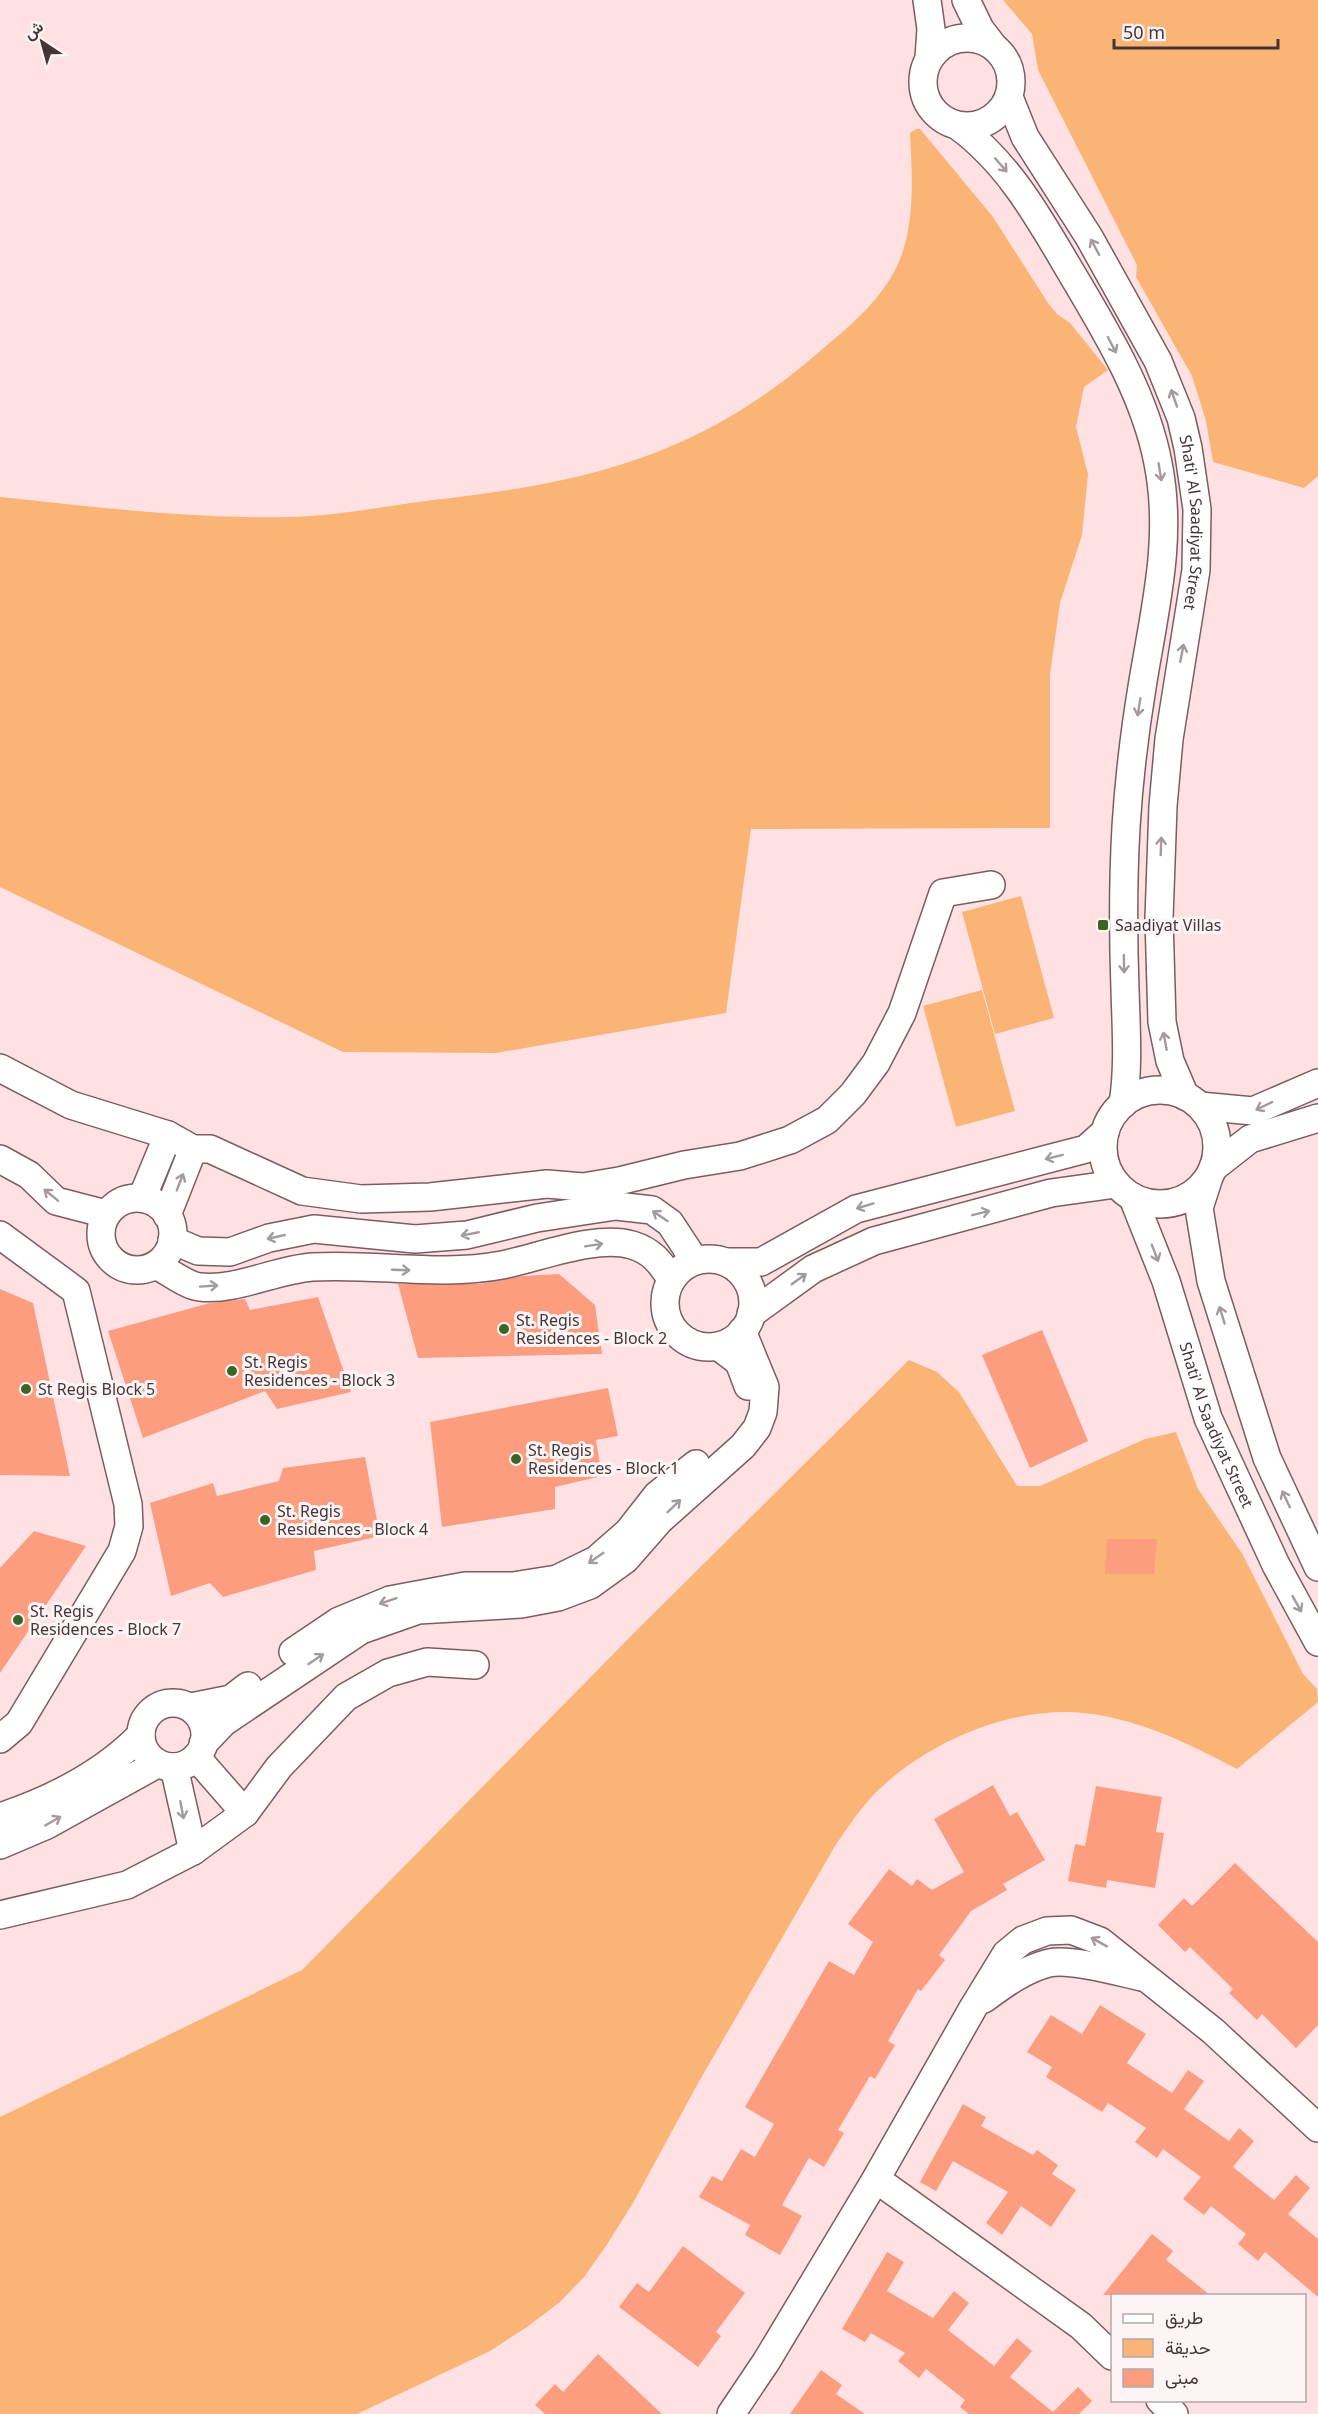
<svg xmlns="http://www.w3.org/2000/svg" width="1318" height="2414" font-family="'Noto Sans',Vazirmatn,sans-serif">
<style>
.green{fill:#fab475}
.building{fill:#fd9d80}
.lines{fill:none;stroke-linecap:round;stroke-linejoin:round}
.minor-casing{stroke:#7b5c5f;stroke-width:30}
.minor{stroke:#fff;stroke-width:27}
.oneway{stroke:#a29a9b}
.poi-dot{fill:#3a6522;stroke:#fdf5f5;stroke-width:2}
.labels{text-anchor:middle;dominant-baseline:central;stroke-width:6;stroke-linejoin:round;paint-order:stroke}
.street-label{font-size:16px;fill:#443637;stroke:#fdf5f5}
.poi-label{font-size:16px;fill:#443637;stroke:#fdf5f5;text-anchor:start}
</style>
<rect width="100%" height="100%" fill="#ffe1e4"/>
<path class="green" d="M 1003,0 L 1318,0 L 1318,476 L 1304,488 L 1213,462 L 1206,421 L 1192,376 L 1136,277 L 1137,265 L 1038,70 L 1032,34 Z
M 916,129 L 920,129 L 993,217 L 1048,303 L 1057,314 L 1070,323 L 1108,370 L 1084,387 L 1076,427 L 1088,474 L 1082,535 L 1060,603 L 1050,674 L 1050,828 L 751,829 L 726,1013 L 496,1053 L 343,1052 L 0,887 L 0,497 C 96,507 192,519 289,517 C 337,516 386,506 433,500 C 583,483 694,458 812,358 C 847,328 886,299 902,254 C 915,216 912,172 910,133 Z
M 1021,896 L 1054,1018 L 995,1034 L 962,912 Z
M 982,990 L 1015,1111 L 956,1127 L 923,1006 Z
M 909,1360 L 937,1372 L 959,1392 L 1017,1486 L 1040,1486 L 1145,1439 L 1176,1432 L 1198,1489 L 1243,1555 L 1303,1674 L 1317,1689 L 1318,1702 L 1237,1769 C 1188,1743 1139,1719 1084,1713 C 1015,1706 937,1738 886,1783 C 865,1801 850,1824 835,1846 L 697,2085 L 633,2203 L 606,2246 L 584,2277 L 560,2302 L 527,2327 L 490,2351 L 357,2414 L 0,2414 L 0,2117 L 302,1970 L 636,1631 Z"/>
<path class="building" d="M 559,1274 L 595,1305 L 602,1354 L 418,1358 L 398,1284 L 479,1284 L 523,1276 Z
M 0,1289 L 33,1303 L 70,1476 L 0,1475 Z
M 318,1297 L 351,1392 L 277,1409 L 265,1391 L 143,1438 L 108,1331 L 210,1303 L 245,1299 L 250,1310 Z
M 1042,1330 L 1088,1441 L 1030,1468 L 982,1355 Z
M 608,1388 L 618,1436 L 596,1440 L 602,1476 L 555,1487 L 555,1509 L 442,1527 L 430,1422 Z
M 365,1457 L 380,1536 L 314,1551 L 316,1570 L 223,1597 L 210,1583 L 171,1596 L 150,1503 L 213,1483 L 217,1496 L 279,1481 L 283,1468 Z
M 34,1531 L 86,1546 L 0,1673 L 0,1568 Z
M 1107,1539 L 1157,1539 L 1154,1574 L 1105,1574 Z
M 993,1785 L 1010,1816 L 1017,1812 L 1045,1860 L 1003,1884 L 1007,1890 L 971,1911 L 939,1955 L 945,1960 L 921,1991 L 918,1989 L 888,2041 L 895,2045 L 875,2079 L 870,2076 L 838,2130 L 844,2133 L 824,2167 L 809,2158 L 782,2205 L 802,2216 L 780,2255 L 745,2235 L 750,2225 L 699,2197 L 712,2176 L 722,2181 L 741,2149 L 755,2157 L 774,2124 L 745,2107 L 829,1961 L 854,1975 L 873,1942 L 848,1924 L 889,1869 L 912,1886 L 917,1879 L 932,1890 L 964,1872 L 934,1819 Z
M 1096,1786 L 1162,1797 L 1156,1832 L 1164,1833 L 1155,1888 L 1107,1880 L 1106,1888 L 1068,1881 L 1075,1844 L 1085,1846 Z
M 1235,1863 L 1318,1942 L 1318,2025 L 1296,2048 L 1262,2014 L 1257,2020 L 1229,1993 L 1233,1989 L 1190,1947 L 1185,1952 L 1158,1925 L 1184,1898 L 1192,1906 Z
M 1100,2005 L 1146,2034 L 1127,2063 L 1172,2093 L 1188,2070 L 1204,2081 L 1184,2109 L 1229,2141 L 1239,2128 L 1254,2141 L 1233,2167 L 1274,2200 L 1296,2175 L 1310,2188 L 1288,2214 L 1318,2239 L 1318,2297 L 1265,2252 L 1258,2261 L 1238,2244 L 1246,2234 L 1211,2206 L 1204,2215 L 1183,2199 L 1201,2177 L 1163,2149 L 1157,2158 L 1135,2142 L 1146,2128 L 1108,2103 L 1102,2112 L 1046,2077 L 1052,2067 L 1027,2052 L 1051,2015 L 1082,2034 Z
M 963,2104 L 986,2117 L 981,2126 L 1033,2155 L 1037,2150 L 1058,2165 L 1052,2174 L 1076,2190 L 1051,2227 L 1021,2206 L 1002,2235 L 986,2223 L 1008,2192 L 953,2161 L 936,2191 L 920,2182 Z
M 1152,2234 L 1173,2251 L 1166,2260 L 1210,2295 L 1103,2295 Z
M 683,2246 L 745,2293 L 716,2332 L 721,2336 L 698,2367 L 619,2307 L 637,2283 L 649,2292 Z
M 887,2252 L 904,2262 L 887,2291 L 933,2318 L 954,2291 L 969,2303 L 948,2330 L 994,2366 L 1017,2338 L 1032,2351 L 1010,2377 L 1053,2412 L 1078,2387 L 1092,2401 L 1079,2414 L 969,2414 L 960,2407 L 965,2400 L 926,2369 L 919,2378 L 898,2361 L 905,2353 L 871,2333 L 865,2342 L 842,2329 Z
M 598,2354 L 662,2414 L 545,2414 L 535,2405 L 555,2384 L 563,2392 Z
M 821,2370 L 842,2385 L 836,2394 L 865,2414 L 790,2414 Z"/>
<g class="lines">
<g class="minor-casing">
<g id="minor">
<path d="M 927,0 L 931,29 L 929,58"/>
<path d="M 966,0 L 980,29 L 993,46"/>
<circle cx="967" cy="82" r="44"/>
<path id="s1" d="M 1009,97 L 1025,137 L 1089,237 L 1158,361 L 1181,418 L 1188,448 L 1197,509 L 1196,570 L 1169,739 L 1163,806 L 1159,918 L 1162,1022 L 1170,1061 L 1185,1096"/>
<path d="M 958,126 C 1010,164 1040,220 1072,274 C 1107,333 1145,395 1158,463 C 1173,538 1155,608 1143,681 C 1135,729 1129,778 1126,827 C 1123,881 1123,935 1125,989 C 1126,1027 1129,1066 1123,1104"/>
<path d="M 0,1068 L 71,1105 L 168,1135 L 193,1149 L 210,1149 L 302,1191 L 361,1199 L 430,1197 L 547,1184 L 583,1187 L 619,1181 L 684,1165 L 740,1156 L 790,1140 L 827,1120 L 853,1094 L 876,1063 L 902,1013 L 943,893 L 991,885"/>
<circle cx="1160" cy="1147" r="57"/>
<path d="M 1200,1106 L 1253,1111 L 1318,1083"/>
<path d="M 0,1159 L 29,1175 L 56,1201 L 106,1214"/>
<path d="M 1213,1168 L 1250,1139 L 1318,1118"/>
<path d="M 1209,1177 L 1199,1208 L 1211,1281 L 1267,1458 L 1318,1567"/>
<circle cx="137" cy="1234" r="36"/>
<path d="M 142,1198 L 168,1135"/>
<path id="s2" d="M 1133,1198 L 1166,1281 L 1208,1418 L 1276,1565 L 1318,1642"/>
<path d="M 167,1215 L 193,1149"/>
<path d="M 0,1235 L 76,1291 L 128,1504 L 129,1526 L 122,1551 L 19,1723 L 0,1739"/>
<path d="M 172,1240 L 198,1251 L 230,1252 L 269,1238 L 314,1229 L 415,1239 L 467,1235 L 537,1218 L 616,1206 L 652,1210 L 670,1223 L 695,1261"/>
<circle cx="709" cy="1303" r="44"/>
<path d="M 726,1262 L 761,1262 L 856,1209 L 1086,1149 L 1105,1132"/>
<path d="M 156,1265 C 168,1271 187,1286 200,1287 C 236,1291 275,1270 312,1267 C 376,1263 439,1277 502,1265 C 538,1258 597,1234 632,1245 C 652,1251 660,1262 671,1279"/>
<path d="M 751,1314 L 813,1269 L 874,1241 L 1051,1193 L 1116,1184"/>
<path d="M 718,1346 L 739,1362 L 748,1386"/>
<path d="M 293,1652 L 339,1621 L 390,1600 L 465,1586 L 513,1586 L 557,1579 L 596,1560 L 628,1532 L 657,1495 L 696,1464"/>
<circle cx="173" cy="1735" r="32"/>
<path d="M 191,1707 L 231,1699 L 248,1686"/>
<path d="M 203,1744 L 224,1722 L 361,1630 L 418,1610 L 521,1604 L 558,1597 L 590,1585 L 626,1559 L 660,1520 L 743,1446 L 757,1428 L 763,1412 L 765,1387 L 742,1331"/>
<path d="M 196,1757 L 245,1813"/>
<path d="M 174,1767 L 193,1851"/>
<path d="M 0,1817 C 51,1800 103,1774 141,1735"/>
<path d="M 0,1845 L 47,1825 L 157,1764"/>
<path d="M 0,1915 L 127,1885 L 193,1851 L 245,1813 L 279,1767 L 346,1697 L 388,1673 L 427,1662 L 475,1665"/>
<path d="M 984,1999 C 1004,1984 1025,1969 1049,1963 C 1070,1958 1119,1972 1142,1977"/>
<path d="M 876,2179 L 1081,2326 L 1112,2356"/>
<path d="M 1160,2400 L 1174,2414"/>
<path d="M 731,2414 L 766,2362 L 876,2179 L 973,2008 L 1006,1954 L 1023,1940 L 1047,1931 L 1071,1930 L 1100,1941 L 1213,2031 L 1318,2128"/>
</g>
</g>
<use href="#minor" class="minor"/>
</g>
<defs><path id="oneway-shaft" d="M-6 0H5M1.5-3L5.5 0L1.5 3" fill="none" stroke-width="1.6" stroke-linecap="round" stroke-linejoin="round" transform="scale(1.5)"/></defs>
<g class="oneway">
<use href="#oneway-shaft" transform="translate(1001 165) rotate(49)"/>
<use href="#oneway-shaft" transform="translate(1095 247) rotate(-118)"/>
<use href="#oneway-shaft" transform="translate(1112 345) rotate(62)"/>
<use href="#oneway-shaft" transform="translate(1174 398) rotate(-109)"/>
<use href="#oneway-shaft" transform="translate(1160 472) rotate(81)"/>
<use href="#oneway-shaft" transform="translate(1182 653) rotate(-79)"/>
<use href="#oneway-shaft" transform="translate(1139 707) rotate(99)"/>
<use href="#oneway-shaft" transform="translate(1161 846) rotate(-88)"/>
<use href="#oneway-shaft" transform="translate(1124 964) rotate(89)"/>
<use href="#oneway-shaft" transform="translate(1165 1041) rotate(-101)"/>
<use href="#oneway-shaft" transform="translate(1264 1106) rotate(154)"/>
<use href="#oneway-shaft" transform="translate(1054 1157) rotate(166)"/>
<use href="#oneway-shaft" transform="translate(180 1182) rotate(-69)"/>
<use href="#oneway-shaft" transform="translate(51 1195) rotate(-141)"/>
<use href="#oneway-shaft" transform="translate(865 1206) rotate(163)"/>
<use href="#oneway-shaft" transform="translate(981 1213) rotate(-14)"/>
<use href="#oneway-shaft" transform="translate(660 1216) rotate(-146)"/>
<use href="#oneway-shaft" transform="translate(470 1234) rotate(169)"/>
<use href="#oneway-shaft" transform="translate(276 1237) rotate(167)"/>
<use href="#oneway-shaft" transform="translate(594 1245) rotate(-9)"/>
<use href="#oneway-shaft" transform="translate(1155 1253) rotate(69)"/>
<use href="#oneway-shaft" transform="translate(401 1270) rotate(2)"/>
<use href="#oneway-shaft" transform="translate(799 1279) rotate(-36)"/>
<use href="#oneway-shaft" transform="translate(209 1286) rotate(-4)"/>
<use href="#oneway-shaft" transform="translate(1222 1315) rotate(-107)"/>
<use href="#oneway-shaft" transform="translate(1286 1499) rotate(-115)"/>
<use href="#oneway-shaft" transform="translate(674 1506) rotate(-44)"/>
<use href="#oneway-shaft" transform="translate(596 1558) rotate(145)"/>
<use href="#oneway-shaft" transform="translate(388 1601) rotate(162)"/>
<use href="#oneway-shaft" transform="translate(1297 1604) rotate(61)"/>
<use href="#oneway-shaft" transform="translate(316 1659) rotate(-34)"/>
<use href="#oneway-shaft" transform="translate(182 1810) rotate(79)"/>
<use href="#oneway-shaft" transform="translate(53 1821) rotate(-30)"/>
<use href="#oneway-shaft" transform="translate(1099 1942) rotate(-151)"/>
</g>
<g class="poi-dot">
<rect x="1097" y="919" width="12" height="12" rx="3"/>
<circle cx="504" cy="1329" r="6"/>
<circle cx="232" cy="1371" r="6"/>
<circle cx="26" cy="1389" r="6"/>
<circle cx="516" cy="1459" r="6"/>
<circle cx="265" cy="1520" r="6"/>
<circle cx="18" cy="1620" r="6"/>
</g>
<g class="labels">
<g class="street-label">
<text stroke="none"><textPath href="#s1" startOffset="471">Shati' Al Saadiyat Street</textPath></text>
<text stroke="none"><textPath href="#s2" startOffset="242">Shati' Al Saadiyat Street</textPath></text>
</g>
<g class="poi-label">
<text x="1115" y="925">Saadiyat Villas</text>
<text x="516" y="1320">St. Regis<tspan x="516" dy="18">Residences - Block 2</tspan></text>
<text x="244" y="1362">St. Regis<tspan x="244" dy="18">Residences - Block 3</tspan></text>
<text x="38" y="1389">St Regis Block 5</text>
<text x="528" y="1450">St. Regis<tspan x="528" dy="18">Residences - Block 1</tspan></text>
<text x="277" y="1511">St. Regis<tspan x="277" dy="18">Residences - Block 4</tspan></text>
<text x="30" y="1611">St. Regis<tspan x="30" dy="18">Residences - Block 7</tspan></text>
</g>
</g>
<rect x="1111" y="2294" width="195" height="108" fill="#fdf5f5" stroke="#b3a9a9" stroke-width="1.5"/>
<rect x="1123" y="2314" width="30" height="9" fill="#ffffff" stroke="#b3a9a9" stroke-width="1.5"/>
<text x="1165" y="2324" font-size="18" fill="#443637">طريق</text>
<rect x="1123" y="2339" width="30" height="18" fill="#fab475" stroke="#b3a9a9" stroke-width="1.5"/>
<text x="1165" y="2354" font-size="18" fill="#443637">حديقة</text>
<rect x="1123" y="2369" width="30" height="18" fill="#fd9d80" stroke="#b3a9a9" stroke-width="1.5"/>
<text x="1165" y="2384" font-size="18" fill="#443637">مبنى</text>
<g transform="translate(42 42) rotate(324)" stroke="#fdf5f5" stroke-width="4.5" paint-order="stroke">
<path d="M0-4.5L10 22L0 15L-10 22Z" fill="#443637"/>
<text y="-9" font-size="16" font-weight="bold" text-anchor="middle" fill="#443637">ش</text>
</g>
<path d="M1114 39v9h164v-9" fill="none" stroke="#443637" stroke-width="3"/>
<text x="1123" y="39" font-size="18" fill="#443637" stroke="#fdf5f5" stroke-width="4.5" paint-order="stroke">50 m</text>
</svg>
